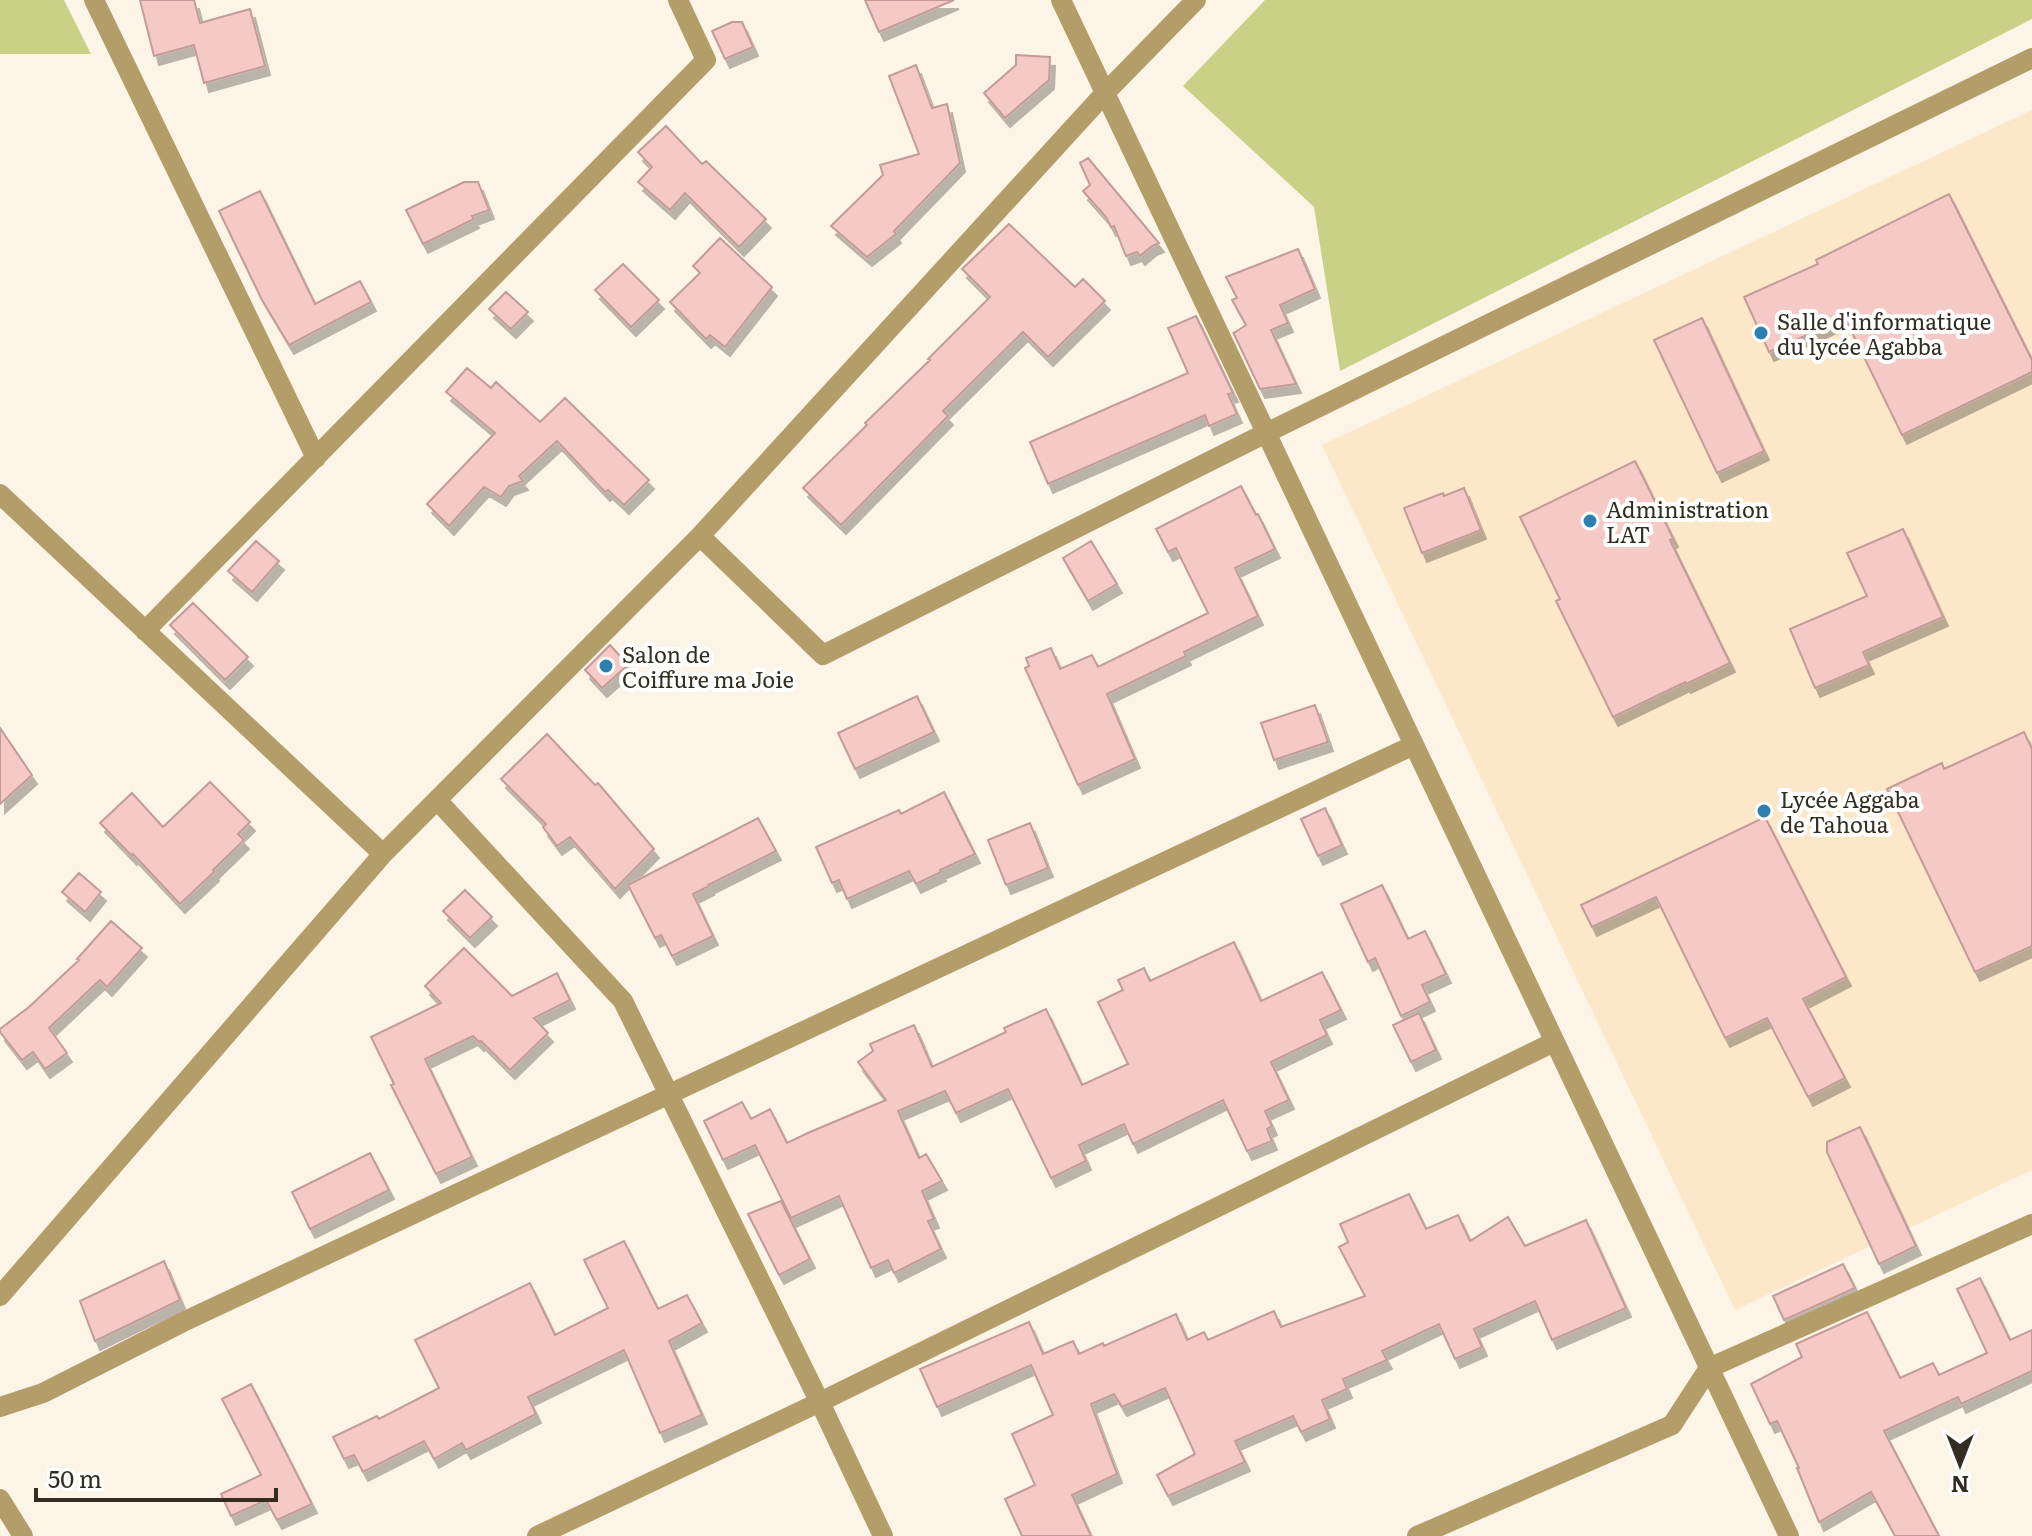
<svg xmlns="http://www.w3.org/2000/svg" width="2032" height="1536" font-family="Literata,serif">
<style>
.built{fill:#fce7c8}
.green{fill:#c9d186}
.building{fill:#f4c9c6;stroke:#c39b98;stroke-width:2;filter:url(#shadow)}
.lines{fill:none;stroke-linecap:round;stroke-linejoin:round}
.minor{stroke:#b39d68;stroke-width:20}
.poi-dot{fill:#2d80b0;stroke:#fff;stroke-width:3}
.labels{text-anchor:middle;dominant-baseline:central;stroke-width:8;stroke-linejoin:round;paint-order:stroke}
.poi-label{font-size:22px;fill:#342c20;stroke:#fff;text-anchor:start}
</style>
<defs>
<filter id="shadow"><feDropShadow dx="5" dy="9" stdDeviation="0" flood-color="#0004"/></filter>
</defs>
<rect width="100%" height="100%" fill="#fcf4e7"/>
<path class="built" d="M 2032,110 L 2032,1170 L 1735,1310 L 1322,445 Z"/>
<path class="green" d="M 0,0 L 64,0 L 91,54 L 0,54 Z
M 1265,0 L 2032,0 L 2032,19 L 1340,371 L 1314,207 L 1183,86 Z"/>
<path class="building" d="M 140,0 L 194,0 L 200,23 L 250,9 L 265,66 L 204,83 L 194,45 L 154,56 Z
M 865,0 L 954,0 L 879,32 Z
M 732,22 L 742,22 L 753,47 L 725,59 L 712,31 Z
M 1016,55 L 1050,57 L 1049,80 L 1005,118 L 984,93 L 1016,65 Z
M 916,65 L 932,108 L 947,104 L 960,163 L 894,231 L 896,234 L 867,257 L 831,226 L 883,175 L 880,165 L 919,154 L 889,76 Z
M 666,126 L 702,164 L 706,161 L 766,219 L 739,247 L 685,193 L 670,210 L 638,182 L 652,167 L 638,152 Z
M 1088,158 L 1159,243 L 1152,246 L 1140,256 L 1137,252 L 1126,256 L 1114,226 L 1111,227 L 1106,217 L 1083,191 L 1090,185 L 1080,163 Z
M 464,182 L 478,182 L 489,210 L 472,216 L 474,219 L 423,244 L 406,210 Z
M 260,191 L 315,304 L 360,281 L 371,302 L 289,345 L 262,300 L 219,211 Z
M 1949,194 L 2032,360 L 2032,372 L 1902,435 L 1845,318 L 1769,352 L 1744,297 L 1818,264 L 1816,260 Z
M 1009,224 L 1075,287 L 1083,279 L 1105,301 L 1048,357 L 1023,332 L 943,411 L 948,416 L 841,525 L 803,488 L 867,425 L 865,423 L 930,360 L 928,359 L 990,297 L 962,269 Z
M 720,238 L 772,287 L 725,347 L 710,335 L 706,339 L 670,302 L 700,273 L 693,266 Z
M 1298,249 L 1315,289 L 1280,305 L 1288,323 L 1271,330 L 1296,384 L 1260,389 L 1233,332 L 1234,333 L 1246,325 L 1232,300 L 1237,298 L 1226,277 Z
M 623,264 L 659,300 L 631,327 L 595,290 Z
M 506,292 L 528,312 L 511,329 L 489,309 Z
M 1196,316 L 1233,393 L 1228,394 L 1237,414 L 1209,426 L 1205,415 L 1048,484 L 1030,442 L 1188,373 L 1168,328 Z
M 1702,318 L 1764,451 L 1717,473 L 1654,340 Z
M 467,368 L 491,388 L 496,382 L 540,422 L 565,398 L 649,480 L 624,505 L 608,490 L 605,492 L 557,441 L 519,476 L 523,481 L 509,486 L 501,497 L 484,487 L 449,526 L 427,504 L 495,433 L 446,392 Z
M 1635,461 L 1673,538 L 1670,540 L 1730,663 L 1686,684 L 1685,682 L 1613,717 L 1556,601 L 1560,599 L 1520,517 Z
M 1241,486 L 1256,515 L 1258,514 L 1275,549 L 1235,568 L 1258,616 L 1184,652 L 1186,656 L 1107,694 L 1135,759 L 1078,785 L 1025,668 L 1029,666 L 1026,658 L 1051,648 L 1060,669 L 1092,655 L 1098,667 L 1208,613 L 1176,548 L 1168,552 L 1156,529 Z
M 1464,488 L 1481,530 L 1422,553 L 1404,508 L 1443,493 L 1444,496 Z
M 1903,529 L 1943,617 L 1863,652 L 1869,665 L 1815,688 L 1790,629 L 1867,596 L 1847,553 Z
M 256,541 L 279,561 L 252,592 L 228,571 Z
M 1091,541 L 1117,584 L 1088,601 L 1063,558 Z
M 193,603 L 248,657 L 225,680 L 170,625 Z
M 610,645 L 628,665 L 602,688 L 585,670 Z
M 917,696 L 934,732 L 855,769 L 838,733 Z
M 1315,705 L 1328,742 L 1274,760 L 1261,723 Z
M 0,728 L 32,775 L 0,804 Z
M 2024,732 L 2032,749 L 2032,946 L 1975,972 L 1887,789 L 1942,763 L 1944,769 Z
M 547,734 L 595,785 L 598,783 L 654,849 L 615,889 L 570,837 L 557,846 L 543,827 L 546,824 L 501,779 Z
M 210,782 L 250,822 L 238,834 L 244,840 L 213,870 L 214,872 L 180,904 L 133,854 L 132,856 L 100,823 L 132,793 L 163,827 Z
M 944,792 L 975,854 L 940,870 L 941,872 L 916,884 L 909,871 L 847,899 L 839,880 L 832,883 L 816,847 L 899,810 L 901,814 Z
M 1325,808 L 1342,845 L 1318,856 L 1301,819 Z
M 1765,817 L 1846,977 L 1803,999 L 1845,1078 L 1808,1097 L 1767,1018 L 1725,1038 L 1656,897 L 1592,927 L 1581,905 Z
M 758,818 L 776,851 L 708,885 L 709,886 L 693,894 L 713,936 L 672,956 L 661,935 L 655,938 L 628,885 Z
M 1030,823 L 1048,868 L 1006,885 L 988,840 Z
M 79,873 L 101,892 L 85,912 L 62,892 Z
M 1382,885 L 1408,939 L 1425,931 L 1446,974 L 1422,985 L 1430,1002 L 1401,1016 L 1375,958 L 1368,962 L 1341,904 Z
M 465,890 L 492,917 L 470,938 L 443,911 Z
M 111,921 L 142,948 L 107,987 L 100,980 L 49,1028 L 67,1053 L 45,1069 L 33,1052 L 22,1060 L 0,1032 L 0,1029 L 29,1007 L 79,960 L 77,959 Z
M 1234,942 L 1261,1001 L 1322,972 L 1341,1010 L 1320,1020 L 1327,1035 L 1271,1062 L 1289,1100 L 1265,1111 L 1272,1126 L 1267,1129 L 1272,1141 L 1247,1151 L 1223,1100 L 1133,1144 L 1124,1124 L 1079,1145 L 1086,1161 L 1051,1178 L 1008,1089 L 956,1113 L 945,1091 L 898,1111 L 919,1158 L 926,1154 L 942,1181 L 922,1191 L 934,1219 L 928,1221 L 941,1249 L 894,1273 L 888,1260 L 871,1268 L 839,1196 L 791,1218 L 755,1145 L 723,1160 L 704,1121 L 742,1102 L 751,1119 L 770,1109 L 787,1143 L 810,1132 L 886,1100 L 858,1062 L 873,1051 L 870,1044 L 914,1025 L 932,1067 L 1006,1032 L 1004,1028 L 1046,1009 L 1082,1085 L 1128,1064 L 1098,1002 L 1123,990 L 1118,980 L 1144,968 L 1150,981 Z
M 464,948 L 512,996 L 557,973 L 570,1000 L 534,1018 L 548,1033 L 510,1070 L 481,1041 L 479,1042 L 473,1036 L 425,1059 L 472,1157 L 436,1174 L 391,1085 L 394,1084 L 371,1037 L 441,1003 L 425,986 Z
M 1419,1013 L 1436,1050 L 1411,1062 L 1393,1025 Z
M 1860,1127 L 1916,1246 L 1879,1264 L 1827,1152 L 1827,1142 Z
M 370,1153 L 389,1190 L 310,1229 L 292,1192 Z
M 1409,1194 L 1426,1229 L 1458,1215 L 1470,1241 L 1508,1217 L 1525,1246 L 1586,1220 L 1626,1308 L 1552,1340 L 1535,1301 L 1474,1329 L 1482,1347 L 1455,1359 L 1439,1324 L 1382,1351 L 1387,1360 L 1343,1379 L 1347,1389 L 1322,1400 L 1330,1419 L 1301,1432 L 1293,1416 L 1235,1441 L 1245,1462 L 1168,1496 L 1157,1475 L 1195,1454 L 1165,1388 L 1122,1407 L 1114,1394 L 1091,1404 L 1117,1474 L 1072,1495 L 1091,1536 L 1022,1536 L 1005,1499 L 1035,1485 L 1012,1434 L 1053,1415 L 1031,1365 L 937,1407 L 920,1369 L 1029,1322 L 1043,1354 L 1073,1341 L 1079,1354 L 1103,1343 L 1104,1346 L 1176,1314 L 1187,1340 L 1204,1332 L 1208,1340 L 1274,1311 L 1281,1327 L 1365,1296 L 1339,1247 L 1348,1242 L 1340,1224 Z
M 781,1201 L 810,1259 L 779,1275 L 748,1214 Z
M 624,1241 L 658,1309 L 687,1295 L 702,1323 L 669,1341 L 702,1415 L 660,1433 L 624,1350 L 528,1397 L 536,1414 L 466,1450 L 462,1443 L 434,1459 L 424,1441 L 363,1472 L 354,1455 L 344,1459 L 333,1437 L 377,1416 L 379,1419 L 439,1388 L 415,1340 L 530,1283 L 555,1335 L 608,1308 L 584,1260 Z
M 164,1261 L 180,1300 L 95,1341 L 80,1301 Z
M 1843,1264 L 1855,1288 L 1784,1320 L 1773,1296 Z
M 1980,1278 L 2010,1340 L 2032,1330 L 2032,1371 L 1961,1404 L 1958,1397 L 1884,1431 L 1939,1536 L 1895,1536 L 1871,1492 L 1819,1522 L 1797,1468 L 1799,1468 L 1777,1421 L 1770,1424 L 1751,1384 L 1802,1357 L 1796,1344 L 1867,1312 L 1900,1378 L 1933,1363 L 1939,1375 L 1987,1353 L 1957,1289 Z
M 251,1384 L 312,1504 L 277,1520 L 266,1500 L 231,1516 L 221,1494 L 261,1475 L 222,1399 Z"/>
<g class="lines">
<path class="minor" d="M 94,0 L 316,458
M 1061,0 L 1789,1536
M 0,494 L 383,854
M 700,536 L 823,655 L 1266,433 L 2032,58
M 145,631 L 706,60 L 678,0
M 437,800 L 623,1001 L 825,1413 L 883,1536
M 0,1296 L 383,854 L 700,536 L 1105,93 L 1196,0
M 0,1407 L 43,1393 L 183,1322 L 1414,745
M 0,1499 L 23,1536
M 537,1536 L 820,1402 L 1554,1042
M 1417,1536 L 1672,1425 L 1709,1368 L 2032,1224"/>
</g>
<g class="poi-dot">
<circle cx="1761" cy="333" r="8"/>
<circle cx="1590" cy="521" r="8"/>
<circle cx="606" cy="666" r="8"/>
<circle cx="1764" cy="811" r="8"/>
</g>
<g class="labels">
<g class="poi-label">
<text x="1777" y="320">Salle d'informatique<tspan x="1777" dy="25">du lycée Agabba</tspan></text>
<text x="1606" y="508">Administration<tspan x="1606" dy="25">LAT</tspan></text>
<text x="622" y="653">Salon de<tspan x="622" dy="25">Coiffure ma Joie</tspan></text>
<text x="1780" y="798">Lycée Aggaba<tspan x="1780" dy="25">de Tahoua</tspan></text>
</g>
</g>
<g transform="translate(1960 1464) rotate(180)" stroke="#ffffff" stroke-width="6" paint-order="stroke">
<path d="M0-6L14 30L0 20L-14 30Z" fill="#342c20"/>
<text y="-12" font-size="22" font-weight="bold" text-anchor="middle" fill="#342c20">N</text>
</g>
<path d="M36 1488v12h240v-12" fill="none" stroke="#342c20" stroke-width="4"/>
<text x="48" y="1488" font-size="24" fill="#342c20" stroke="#ffffff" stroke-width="6" paint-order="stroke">50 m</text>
</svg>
